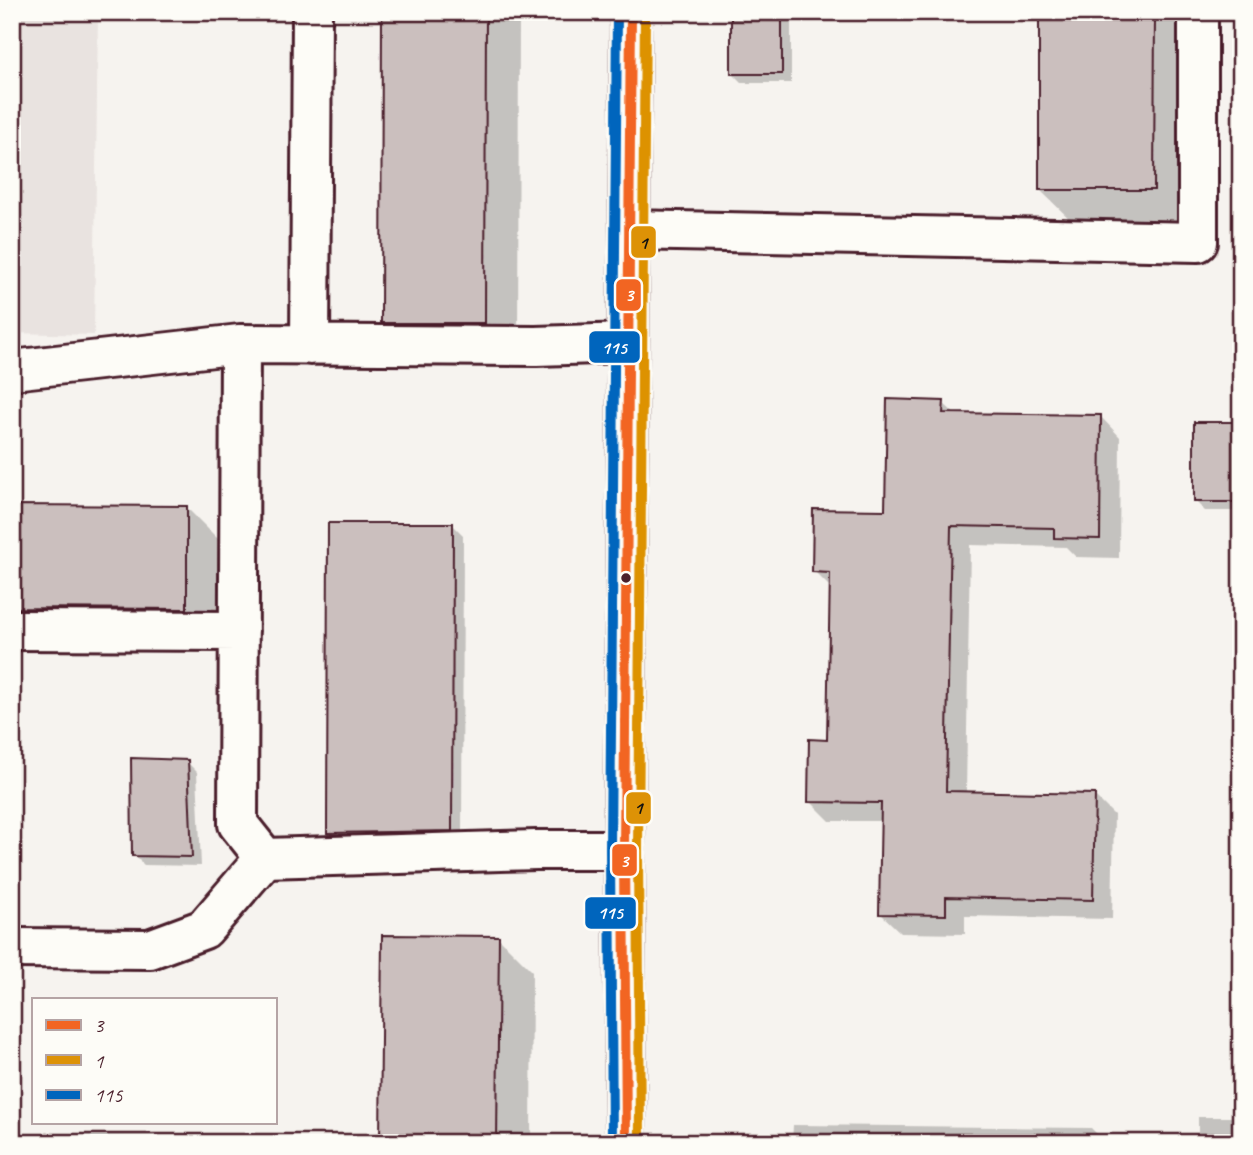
<svg xmlns="http://www.w3.org/2000/svg" width="1253" height="1155" font-family="Caveat,sans-serif">
<style>
.built{fill:#e9e3e0}
.shadow{fill:#0003}
.building{fill:#cbbfbe;stroke:#4a1f2b;stroke-width:2}
.lines{fill:none;stroke-linecap:round;stroke-linejoin:round}
.minor-casing{stroke:#4a1f2b;stroke-width:44}
.minor{stroke:#fdfcf7;stroke-width:38}
.bus-1-casing{stroke:#fdfcf7;stroke-width:16}
.bus-2-casing{stroke:#fdfcf7;stroke-width:16}
.bus-3-casing{stroke:#fdfcf7;stroke-width:16}
.bus-1{stroke:#f26522;stroke-width:10}
.bus-2{stroke:#dd9206;stroke-width:10}
.bus-3{stroke:#0065bd;stroke-width:10}
.bus-dot{fill:#4a1f2b;stroke:#fdfcf7;stroke-width:2.5}
.line-badge{stroke:#fdfcf7;stroke-width:2.5}
.badge-label{font-size:19px;text-anchor:middle;font-weight:bold;fill:#fff}
.pale-badge-label{font-size:19px;text-anchor:middle;font-weight:bold;fill:#111}
</style>
<rect width="100%" height="100%" fill="#f6f3ef"/>
<filter id="ink" filterUnits="userSpaceOnUse"><feTurbulence type="fractalNoise" baseFrequency=".0143" numOctaves="2"/><feDisplacementMap in="SourceGraphic" scale="14" xChannelSelector="R" yChannelSelector="G"/><feConvolveMatrix kernelMatrix="1 2 1 2 8 2 1 2 1" color-interpolation-filters="sRGB"/></filter>
<g filter="url(#ink)">
<path class="built" d="M 12,12 L 98,12 L 94,335 L 12,333 Z"/>
<path class="shadow" d="M 384,12 L 519,12 L 518,356 L 416,356 L 382,322 Z
M 733,12 L 791,12 L 791,83 L 742,83 L 732,73 Z
M 1041,12 L 1195,12 L 1194,230 L 1081,230 L 1040,190 Z
M 943,403 L 955,414 L 1101,417 L 1120,437 L 1119,558 L 1076,557 L 1066,547 L 970,545 L 966,793 L 1094,795 L 1114,815 L 1112,919 L 965,916 L 965,934 L 901,933 L 881,914 L 882,821 L 830,821 L 810,801 L 829,741 L 831,588 L 814,571 L 887,511 Z
M 1241,424 L 1241,511 L 1205,511 L 1195,501 Z
M 12,507 L 186,507 L 227,548 L 227,649 L 53,648 L 45,650 L 12,650 Z
M 453,525 L 463,535 L 462,840 L 339,842 L 329,832 Z
M 187,762 L 197,772 L 201,866 L 144,865 L 134,855 Z
M 498,937 L 532,971 L 531,1143 L 382,1143 Z
M 1198,1117 L 1241,1117 L 1241,1143 L 1198,1143 Z
M 793,1125 L 1091,1128 L 1106,1143 L 792,1143 Z
M 12,1135 L 258,1136 L 264,1143 L 12,1143 Z"/>
<path class="building" d="M 382,12 L 486,12 L 485,323 L 381,323 Z
M 731,12 L 782,12 L 782,74 L 731,74 Z
M 1039,12 L 1155,12 L 1154,190 L 1039,190 Z
M 887,399 L 944,401 L 943,413 L 1101,415 L 1100,539 L 1054,538 L 1054,528 L 951,526 L 946,791 L 1095,794 L 1093,900 L 946,897 L 946,915 L 879,914 L 881,803 L 808,802 L 809,739 L 827,740 L 830,573 L 812,572 L 813,509 L 885,510 Z
M 1194,422 L 1241,422 L 1241,502 L 1194,502 Z
M 12,505 L 187,506 L 187,609 L 12,608 Z
M 328,523 L 453,523 L 452,831 L 327,833 Z
M 131,758 L 188,760 L 192,857 L 132,856 Z
M 382,935 L 499,936 L 497,1143 L 380,1143 Z"/>
<g class="lines">
<g class="minor-casing">
<path id="minor" d="M 629,230 L 1198,242 L 1198,12
M 240,344 L 238,824 L 265,858 L 536,850 L 624,850
M 310,345 L 312,12
M 12,370 L 240,344 L 536,346 L 628,343
M 12,630 L 239,631
M 12,948 L 150,949 L 204,929 L 265,858
M 626,1143 L 624,850 L 631,12"/>
</g>
<use href="#minor" class="minor"/>
<g class="bus-1-casing">
<path id="bus-1" d="M 626,1143 L 624,850 L 631,12"/>
</g>
<g class="bus-2-casing">
<path id="bus-2" d="M 640,1143 L 638,850 L 645,12"/>
</g>
<g class="bus-3-casing">
<path id="bus-3" d="M 612,1143 L 610,850 L 617,12"/>
</g>
<use href="#bus-1" class="bus-1"/>
<use href="#bus-2" class="bus-2"/>
<use href="#bus-3" class="bus-3"/>
</g>
</g>
<circle class="bus-dot" cx="626" cy="578" r="6"/>
<g class="line-badge">
<rect x="630" y="225" width="27" height="34" rx="7" fill="#dd9206"/>
<rect x="615" y="278" width="27" height="34" rx="7" fill="#f26522"/>
<rect x="588" y="330" width="53" height="34" rx="7" fill="#0065bd"/>
<rect x="625" y="791" width="27" height="34" rx="7" fill="#dd9206"/>
<rect x="611" y="843" width="27" height="34" rx="7" fill="#f26522"/>
<rect x="584" y="896" width="53" height="34" rx="7" fill="#0065bd"/>
</g>
<g class="badge-label">
<text x="629" y="301">3</text>
<text x="614" y="354">115</text>
<text x="624" y="867">3</text>
<text x="610" y="919">115</text>
</g>
<g class="pale-badge-label">
<text x="643" y="249">1</text>
<text x="638" y="814">1</text>
</g>
<rect width="1253" height="1155" fill="none" stroke="#fdfcf7" stroke-width="42"/>
<rect x="21" y="21" width="1211" height="1113" fill="none" stroke="#4a1f2b" stroke-width="2.5" filter="url(#ink)"/>
<rect x="32" y="998" width="245" height="126" fill="#fdfcf7" stroke="#b5a4a5" stroke-width="2"/>
<rect x="46" y="1020" width="35" height="10" fill="#f26522" stroke="#b5a4a5" stroke-width="2"/>
<text x="94" y="1032" font-size="21" fill="#4a1f2b">3</text>
<rect x="46" y="1055" width="35" height="10" fill="#dd9206" stroke="#b5a4a5" stroke-width="2"/>
<text x="94" y="1068" font-size="21" fill="#4a1f2b">1</text>
<rect x="46" y="1090" width="35" height="10" fill="#0065bd" stroke="#b5a4a5" stroke-width="2"/>
<text x="94" y="1102" font-size="21" fill="#4a1f2b">115</text>
</svg>
